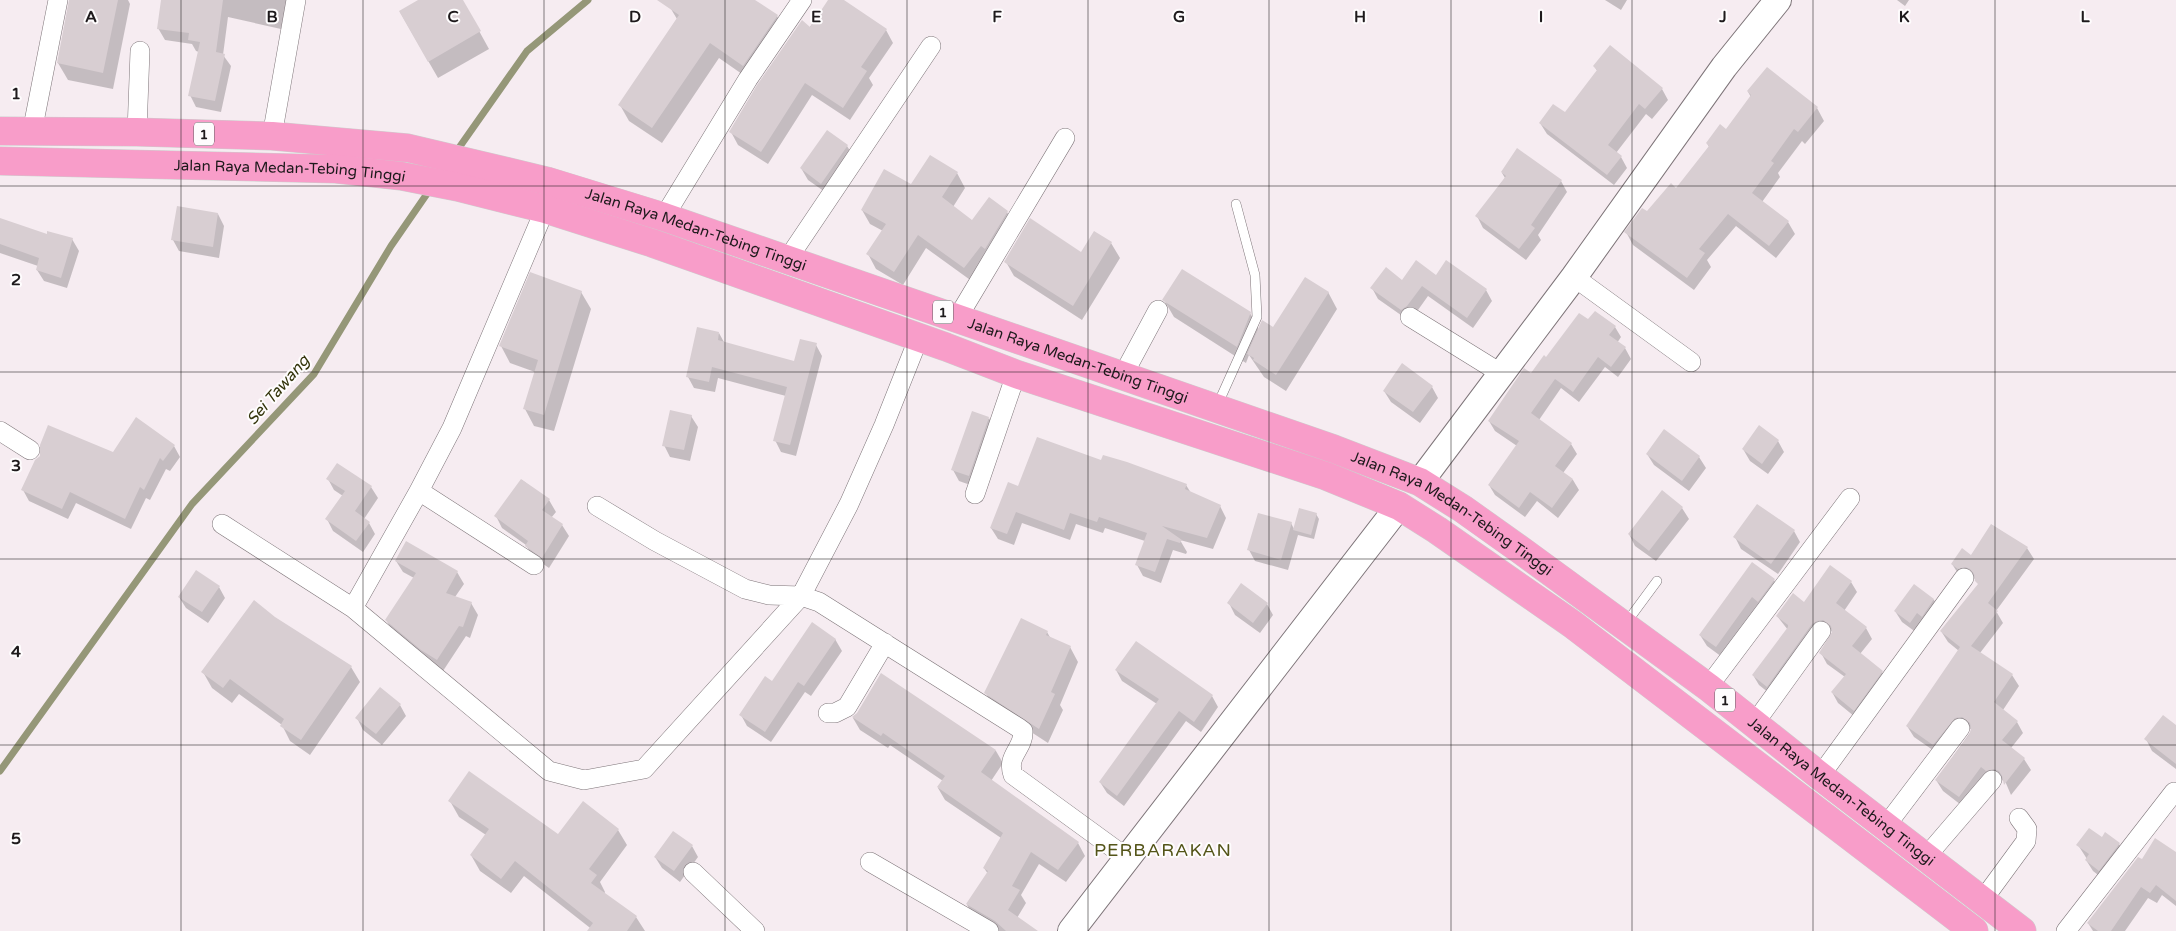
<svg xmlns="http://www.w3.org/2000/svg" width="2176" height="931" font-family="'Varela Round',sans-serif">
<style>
.shadow{fill:#0003}
.lines{fill:none;stroke-linecap:round;stroke-linejoin:round}
.stream{stroke:#959778;stroke-width:7}
.building{fill:#d8ced2}
.lane-casing{stroke:#7e7579;stroke-width:10}
.street-casing{stroke:#7e7579;stroke-width:20}
.secondary-casing{stroke:#7e7579;stroke-width:28}
.highway-casing{stroke:#cecdcd;stroke-width:29}
.lane{stroke:#fff;stroke-width:9}
.street{stroke:#fff;stroke-width:19}
.secondary{stroke:#fff;stroke-width:26}
.highway{stroke:#f89dc9;stroke-width:28}
.grid{fill:none;stroke:#1e1a1c;stroke-width:1;stroke-opacity:0.55}
.labels{text-anchor:middle;dominant-baseline:central;stroke-width:4;stroke-linejoin:round;paint-order:stroke}
.shield{fill:#fefcfd;stroke:#615e60;stroke-width:1}
.shield-label{font-size:14px;font-weight:bold;fill:#1e1a1c}
.street-label{font-size:15px;fill:#1e1a1c;stroke:#fefcfd}
.water-label{font-size:16px;font-style:italic;fill:#33340b;stroke:#fefcfd}
.quarter-label{font-size:18px;letter-spacing:1px;fill:#535418;stroke:#fefcfd}
.grid-label{font-size:16px;text-anchor:middle;font-weight:bold;fill:#1e1a1c;stroke:#fefcfd;stroke-width:4;stroke-linejoin:round;paint-order:stroke}
</style>
<rect width="100%" height="100%" fill="#f6ecf1"/>
<path class="shadow" d="M 70,0 L 128,0 L 130,4 L 113,89 L 68,80 L 58,63 Z
M 162,0 L 287,0 L 281,29 L 228,17 L 223,55 L 231,66 L 221,112 L 196,107 L 190,95 L 199,52 L 196,51 L 192,44 L 165,40 L 158,28 Z
M 421,0 L 462,0 L 489,49 L 438,78 L 400,12 Z
M 677,0 L 753,0 L 777,16 L 786,32 L 752,81 L 719,58 L 662,143 L 629,121 L 620,105 L 677,19 L 671,9 Z
M 830,0 L 842,0 L 886,30 L 893,43 L 869,78 L 873,85 L 850,120 L 812,95 L 768,164 L 738,145 L 731,132 Z
M 1605,0 L 1627,0 L 1621,10 Z
M 1897,0 L 1909,0 L 1905,6 Z
M 1594,66 L 1662,89 L 1668,100 L 1652,119 L 1646,114 L 1616,153 L 1621,157 L 1627,168 L 1614,185 L 1547,134 L 1540,123 L 1565,114 L 1598,72 Z
M 1748,92 L 1817,108 L 1824,121 L 1805,144 L 1802,141 L 1778,173 L 1780,177 L 1762,202 L 1788,222 L 1795,234 L 1776,258 L 1736,226 L 1707,260 L 1711,267 L 1694,290 L 1633,245 L 1626,232 L 1676,190 L 1709,147 L 1707,143 L 1726,130 L 1751,97 Z
M 827,132 L 847,146 L 854,157 L 828,194 L 808,180 L 801,168 Z
M 957,173 L 965,188 L 953,207 L 972,222 L 1007,212 L 1015,227 L 973,282 L 926,248 L 903,285 L 876,269 L 868,254 L 883,231 L 870,224 L 862,210 L 911,186 Z
M 1502,173 L 1561,181 L 1567,192 L 1538,235 L 1541,240 L 1526,260 L 1483,228 L 1477,216 L 1505,178 Z
M 218,214 L 224,226 L 219,258 L 179,251 L 173,240 Z
M 0,219 L 47,235 L 72,239 L 79,251 L 67,288 L 44,281 L 37,270 L 38,266 L 0,253 Z
M 1111,243 L 1120,258 L 1082,320 L 1014,276 L 1006,262 L 1081,254 Z
M 1436,276 L 1486,290 L 1492,301 L 1473,328 L 1428,296 L 1413,317 L 1408,320 L 1378,299 L 1372,288 Z
M 581,292 L 591,309 L 554,431 L 534,426 L 525,409 L 535,372 L 510,363 L 501,346 Z
M 1328,292 L 1337,309 L 1286,391 L 1264,377 L 1249,355 L 1246,363 L 1174,317 L 1164,300 L 1250,313 L 1259,330 L 1274,329 Z
M 1589,321 L 1615,327 L 1621,337 L 1617,343 L 1625,348 L 1631,359 L 1618,377 L 1605,367 L 1579,402 L 1561,388 L 1539,420 L 1571,444 L 1577,454 L 1563,473 L 1573,480 L 1579,490 L 1558,518 L 1537,501 L 1525,517 L 1495,495 L 1489,485 L 1517,446 L 1495,431 L 1489,421 L 1547,359 Z
M 719,333 L 725,344 L 795,363 L 816,345 L 822,356 L 796,456 L 781,452 L 775,440 L 786,396 L 718,378 L 715,392 L 694,388 L 688,377 Z
M 1432,387 L 1438,398 L 1420,423 L 1391,402 L 1384,391 Z
M 691,416 L 698,427 L 690,461 L 670,457 L 664,445 Z
M 989,418 L 995,429 L 976,487 L 959,481 L 953,470 Z
M 1664,431 L 1699,457 L 1706,468 L 1689,491 L 1654,465 L 1647,454 Z
M 1778,441 L 1784,452 L 1768,474 L 1750,461 L 1743,449 Z
M 174,446 L 180,457 L 170,471 L 166,469 L 150,500 L 146,498 L 131,529 L 76,503 L 68,519 L 29,501 L 23,490 L 114,453 Z
M 1102,461 L 1186,485 L 1191,493 L 1220,506 L 1226,518 L 1213,549 L 1180,540 L 1187,552 L 1186,554 L 1173,550 L 1161,583 L 1143,576 L 1137,565 L 1145,541 L 1105,528 L 1103,533 L 1076,524 L 1070,540 L 1022,523 L 1014,545 L 998,539 L 991,528 L 1019,487 Z
M 328,479 L 371,487 L 378,498 L 364,519 L 369,523 L 375,534 L 363,552 L 333,531 L 327,519 L 343,496 L 334,490 Z
M 522,480 L 549,500 L 556,512 L 551,518 L 562,525 L 569,536 L 549,568 L 533,557 L 526,545 L 502,528 L 496,516 Z
M 1682,508 L 1689,519 L 1656,561 L 1635,546 L 1629,534 Z
M 1316,514 L 1319,519 L 1314,539 L 1298,535 L 1288,570 L 1255,561 L 1249,550 L 1291,523 L 1294,529 Z
M 1992,525 L 2027,548 L 2034,559 L 1996,611 L 2003,623 L 1980,653 L 2012,675 L 2019,686 L 2003,710 L 2017,722 L 2023,733 L 2011,748 L 2024,759 L 2031,770 L 2011,795 L 2005,781 L 2001,780 L 1965,808 L 1943,791 L 1936,780 L 1972,730 L 1969,728 L 1962,729 L 1940,755 L 1914,737 L 1907,726 L 1959,651 L 1948,642 L 1941,631 L 1979,585 L 1976,579 L 1959,575 L 1952,564 L 1971,556 Z
M 1794,531 L 1800,542 L 1778,574 L 1741,549 L 1735,537 Z
M 396,561 L 457,572 L 464,584 L 455,597 L 471,603 L 478,615 L 470,638 L 466,636 L 443,671 L 393,631 L 386,620 L 414,578 L 403,572 Z
M 1774,580 L 1780,591 L 1722,657 L 1707,646 L 1700,635 Z
M 1851,582 L 1857,592 L 1844,611 L 1866,628 L 1872,639 L 1860,654 L 1882,672 L 1888,682 L 1860,721 L 1838,703 L 1832,692 L 1845,677 L 1827,664 L 1821,653 L 1833,632 L 1828,630 L 1774,697 L 1759,685 L 1753,675 L 1788,630 L 1777,616 Z
M 1914,586 L 1934,600 L 1940,612 L 1917,633 L 1902,622 L 1895,611 Z
M 219,587 L 225,598 L 208,623 L 186,608 L 179,597 Z
M 1229,603 L 1267,604 L 1273,615 L 1260,633 L 1235,615 Z
M 275,618 L 351,667 L 360,682 L 310,755 L 290,741 L 282,725 L 239,694 L 232,703 L 212,688 L 203,672 Z
M 1021,620 L 1047,632 L 1051,639 L 1070,647 L 1078,662 L 1060,705 L 1063,710 L 1048,743 L 994,708 L 986,693 Z
M 835,639 L 842,651 L 811,696 L 805,692 L 771,742 L 747,726 L 741,715 Z
M 1116,670 L 1212,696 L 1218,707 L 1201,732 L 1186,721 L 1124,806 L 1107,793 L 1100,782 L 1157,704 L 1122,681 Z
M 881,674 L 996,751 L 1003,763 L 991,781 L 1078,843 L 1085,856 L 1066,882 L 1039,864 L 1021,895 L 1026,903 L 1017,918 L 1035,931 L 999,931 L 975,917 L 967,905 L 988,874 L 984,868 L 1001,838 L 945,800 L 938,788 L 943,781 L 890,745 L 888,748 L 860,730 L 853,718 L 858,714 Z
M 400,705 L 406,716 L 382,745 L 363,730 L 357,718 Z
M 2176,727 L 2176,769 L 2152,751 L 2146,739 Z
M 450,801 L 558,836 L 618,830 L 627,845 L 600,882 L 605,892 L 604,894 L 636,917 L 645,931 L 594,931 L 524,876 L 511,893 L 480,871 L 471,855 L 486,835 L 459,817 Z
M 2102,839 L 2119,844 L 2126,855 L 2106,881 L 2093,871 L 2086,860 L 2087,859 L 2078,845 Z
M 692,846 L 698,857 L 680,882 L 662,868 L 655,857 Z
M 2176,853 L 2176,906 L 2162,895 L 2157,903 L 2148,898 L 2125,931 L 2093,931 L 2088,923 L 2142,861 Z"/>
<g class="lines">
<path class="stream" d="M 456,152 L 527,51 L 588,0
M 0,771 L 192,504 L 314,374 L 391,246 L 431,188"/>
</g>
<path class="building" d="M 69,0 L 118,0 L 103,73 L 57,63 Z
M 161,0 L 223,0 L 216,52 L 225,54 L 215,101 L 188,96 L 200,42 L 188,40 L 189,33 L 157,29 Z
M 418,0 L 463,0 L 481,31 L 428,62 L 399,11 Z
M 657,0 L 755,0 L 778,15 L 743,66 L 710,43 L 652,128 L 618,105 L 679,15 Z
M 828,0 L 844,0 L 887,29 L 861,67 L 867,71 L 843,108 L 805,83 L 761,152 L 729,132 L 757,85 L 802,20 L 810,27 Z
M 1610,45 L 1663,88 L 1645,109 L 1639,104 L 1608,145 L 1622,156 L 1607,175 L 1539,123 L 1553,104 L 1565,112 L 1597,70 L 1593,66 Z
M 1767,67 L 1818,107 L 1798,132 L 1794,129 L 1771,161 L 1774,163 L 1752,193 L 1789,221 L 1769,246 L 1728,214 L 1699,249 L 1705,253 L 1687,278 L 1624,232 L 1642,208 L 1647,211 L 1671,183 L 1676,188 L 1709,146 L 1706,143 L 1720,124 L 1726,129 L 1751,95 L 1747,91 Z
M 827,130 L 848,145 L 821,184 L 800,168 Z
M 1517,148 L 1562,180 L 1531,225 L 1535,228 L 1519,249 L 1475,216 L 1506,176 L 1501,172 Z
M 930,155 L 958,172 L 942,197 L 972,220 L 989,197 L 1008,211 L 985,249 L 981,246 L 964,268 L 918,235 L 894,272 L 866,254 L 886,224 L 861,210 L 884,169 L 911,184 Z
M 177,206 L 218,213 L 213,247 L 171,240 Z
M 0,218 L 47,234 L 47,231 L 73,238 L 61,278 L 36,270 L 39,258 L 0,244 Z
M 1030,218 L 1081,252 L 1094,231 L 1112,242 L 1073,306 L 1004,262 Z
M 1416,260 L 1436,275 L 1446,260 L 1487,289 L 1467,318 L 1422,286 L 1407,306 L 1401,310 L 1370,288 L 1386,267 L 1402,280 Z
M 1182,269 L 1251,312 L 1237,347 L 1162,300 Z
M 530,272 L 582,291 L 544,415 L 523,409 L 538,360 L 499,346 Z
M 1305,277 L 1329,292 L 1276,375 L 1253,360 L 1254,358 L 1247,354 L 1262,320 L 1273,327 Z
M 1595,311 L 1616,326 L 1609,335 L 1626,347 L 1611,367 L 1598,357 L 1573,392 L 1555,379 L 1531,413 L 1572,443 L 1555,466 L 1573,479 L 1552,508 L 1530,492 L 1519,508 L 1488,485 L 1519,441 L 1488,421 L 1524,368 L 1531,373 L 1544,355 L 1546,357 L 1579,313 L 1588,319 Z
M 697,327 L 719,332 L 718,340 L 794,361 L 800,339 L 817,343 L 790,445 L 773,441 L 787,387 L 712,367 L 709,382 L 686,377 Z
M 1402,363 L 1433,386 L 1413,412 L 1383,391 Z
M 670,410 L 692,415 L 684,450 L 662,446 Z
M 972,411 L 989,417 L 969,476 L 951,470 Z
M 136,417 L 175,445 L 163,461 L 160,458 L 144,490 L 140,487 L 125,519 L 70,492 L 62,509 L 21,490 L 35,460 L 40,456 L 40,445 L 48,425 L 113,452 Z
M 1759,425 L 1779,440 L 1762,464 L 1742,449 Z
M 1664,429 L 1700,456 L 1682,481 L 1646,454 Z
M 1037,437 L 1101,460 L 1103,455 L 1127,462 L 1187,484 L 1185,489 L 1221,505 L 1207,538 L 1162,526 L 1182,540 L 1180,543 L 1167,539 L 1155,572 L 1135,565 L 1147,533 L 1099,517 L 1097,522 L 1070,513 L 1064,530 L 1016,512 L 1007,534 L 990,528 L 1008,482 L 1018,486 Z
M 337,463 L 372,486 L 355,511 L 370,522 L 356,541 L 325,519 L 345,491 L 326,479 Z
M 521,479 L 550,499 L 542,510 L 563,524 L 542,558 L 525,546 L 528,541 L 494,516 Z
M 1662,490 L 1683,507 L 1649,551 L 1628,534 Z
M 1757,504 L 1795,530 L 1771,564 L 1733,537 Z
M 1299,508 L 1317,513 L 1311,535 L 1293,530 Z
M 1258,513 L 1292,522 L 1281,560 L 1247,550 Z
M 1991,524 L 2028,547 L 1988,603 L 1998,611 L 1971,646 L 2013,674 L 1994,702 L 2018,721 L 2002,740 L 2025,758 L 2004,785 L 2002,776 L 1999,771 L 1994,769 L 1986,771 L 1981,767 L 1959,797 L 1935,780 L 1969,735 L 1971,729 L 1970,723 L 1962,717 L 1955,718 L 1933,745 L 1906,726 L 1960,647 L 1940,631 L 1978,584 L 1975,581 L 1974,574 L 1970,569 L 1965,567 L 1958,569 L 1951,564 L 1962,548 L 1971,555 Z
M 406,541 L 458,571 L 446,593 L 472,602 L 463,627 L 459,626 L 437,660 L 421,650 L 385,620 L 416,573 L 395,561 Z
M 1752,562 L 1775,579 L 1758,602 L 1752,597 L 1716,647 L 1699,635 Z
M 1830,565 L 1852,581 L 1836,603 L 1867,627 L 1852,646 L 1883,671 L 1854,711 L 1831,692 L 1846,674 L 1819,653 L 1832,632 L 1831,626 L 1823,620 L 1817,621 L 1812,624 L 1767,687 L 1752,675 L 1788,627 L 1788,625 L 1776,616 L 1793,593 L 1804,602 Z
M 196,570 L 220,586 L 202,612 L 178,597 Z
M 1241,583 L 1268,603 L 1253,623 L 1227,603 Z
M 1914,584 L 1934,599 L 1922,617 L 1917,613 L 1910,623 L 1894,611 Z
M 254,600 L 275,617 L 352,666 L 301,740 L 280,726 L 284,719 L 230,679 L 223,688 L 201,672 Z
M 1021,618 L 1048,631 L 1046,635 L 1071,646 L 1051,692 L 1055,694 L 1039,729 L 984,693 Z
M 812,622 L 836,639 L 804,686 L 798,682 L 765,732 L 739,715 L 765,676 L 772,681 Z
M 1136,641 L 1213,695 L 1194,722 L 1179,711 L 1117,796 L 1099,782 L 1159,699 L 1115,670 Z
M 881,673 L 996,750 L 981,772 L 1079,842 L 1058,870 L 1031,852 L 1012,886 L 1020,890 L 1008,910 L 1038,931 L 1006,931 L 995,921 L 966,904 L 988,871 L 983,868 L 1003,833 L 937,787 L 945,776 L 883,733 L 881,736 L 852,717 L 857,713 Z
M 380,687 L 401,704 L 376,734 L 355,718 Z
M 2163,715 L 2176,725 L 2176,764 L 2144,739 Z
M 469,771 L 558,834 L 583,801 L 619,829 L 589,869 L 597,875 L 591,883 L 637,916 L 627,931 L 587,931 L 593,923 L 515,861 L 501,879 L 470,855 L 489,829 L 448,801 Z
M 2089,828 L 2102,837 L 2105,832 L 2120,843 L 2099,871 L 2085,860 L 2089,854 L 2076,845 Z
M 673,831 L 693,845 L 674,871 L 654,857 Z
M 2155,838 L 2176,852 L 2176,901 L 2156,885 L 2150,893 L 2141,887 L 2111,931 L 2098,931 L 2087,923 L 2138,857 L 2142,859 Z"/>
<g class="lines">
<g class="lane-casing">
<path id="lane" d="M 1217,406 L 1257,317 L 1255,275 L 1236,204
M 1626,623 L 1657,581"/>
</g>
<g class="street-casing">
<path id="street" d="M 32,132 L 58,0
M 137,132 L 140,51
M 272,136 L 296,0
M 664,217 L 748,79 L 802,0
M 787,260 L 931,46
M 1574,277 L 1691,362
M 958,317 L 1065,138
M 1410,317 L 1502,374
M 1122,377 L 1158,310
M 0,431 L 30,450
M 419,491 L 534,565
M 975,494 L 1016,374
M 597,506 L 655,541 L 745,589 L 769,595 L 801,596 L 819,602 L 1019,728 L 1023,731 C 1024,749 1006,755 1013,775 L 1127,858
M 222,524 L 353,608 L 549,771 L 584,780 L 644,769 L 801,596 L 849,504 L 884,425 L 919,337
M 353,608 L 419,491 L 452,428 L 545,209
M 1708,687 L 1850,498
M 828,713 L 835,713 L 847,707 L 885,643
M 1754,724 L 1821,631
M 1820,776 L 1964,578
M 1885,827 L 1960,728
M 1925,858 L 1992,780
M 870,862 L 989,931
M 693,872 L 755,931
M 1982,901 L 2026,841 L 2027,829 L 2019,818
M 2066,931 L 2174,792"/>
</g>
<g class="secondary-casing">
<path id="secondary" d="M 1420,482 L 1574,277 L 1724,67 L 1778,0
M 1071,931 L 1399,506"/>
</g>
<g class="highway-casing">
<g id="highway">
<path id="s1" d="M 0,131 L 137,132 L 272,136 L 408,148 L 547,181 L 664,217 L 1334,449 L 1420,482 L 1463,509 L 1522,551 L 1708,687 L 1820,776 L 2022,931"/>
<path id="s2" d="M 0,161 L 336,169 L 401,176 L 457,187 L 545,209 L 652,243 L 946,347 L 1016,374 L 1326,476 L 1399,506 L 1437,530 L 1572,624 L 1974,931"/>
</g>
</g>
<use href="#lane" class="lane"/>
<use href="#street" class="street"/>
<use href="#secondary" class="secondary"/>
<use href="#highway" class="highway"/>
</g>
<path class="grid" d="M 181,0 L 181,931M 363,0 L 363,931M 544,0 L 544,931M 725,0 L 725,931M 907,0 L 907,931M 1088,0 L 1088,931M 1269,0 L 1269,931M 1451,0 L 1451,931M 1632,0 L 1632,931M 1813,0 L 1813,931M 1995,0 L 1995,931M 0,186 L 2176,186M 0,372 L 2176,372M 0,559 L 2176,559M 0,745 L 2176,745"/>
<g class="labels">
<g class="shield">
<rect x="194" y="122.5" width="20" height="23" rx="4"/>
<rect x="933" y="300.5" width="20" height="23" rx="4"/>
<rect x="1715" y="688.5" width="20" height="23" rx="4"/>
</g>
<g class="shield-label">
<text x="204" y="134">1</text>
<text x="943" y="312">1</text>
<text x="1725" y="700">1</text>
</g>
<g class="street-label">
<text stroke="none"><textPath href="#s2" startOffset="290">Jalan Raya Medan-Tebing Tinggi</textPath></text>
<text stroke="none"><textPath href="#s1" startOffset="708">Jalan Raya Medan-Tebing Tinggi</textPath></text>
<text stroke="none"><textPath href="#s1" startOffset="1112">Jalan Raya Medan-Tebing Tinggi</textPath></text>
<text stroke="none"><textPath href="#s1" startOffset="1518">Jalan Raya Medan-Tebing Tinggi</textPath></text>
<text stroke="none"><textPath href="#s1" startOffset="1998">Jalan Raya Medan-Tebing Tinggi</textPath></text>
</g>
<g class="water-label">
<text transform="translate(278 390) rotate(-49)">Sei Tawang</text>
</g>
<g class="quarter-label">
<text x="1163" y="850">PERBARAKAN</text>
</g>
</g>
<g class="grid-label">
<text x="91" y="22">A</text>
<text x="272" y="22">B</text>
<text x="453" y="22">C</text>
<text x="635" y="22">D</text>
<text x="816" y="22">E</text>
<text x="997" y="22">F</text>
<text x="1179" y="22">G</text>
<text x="1360" y="22">H</text>
<text x="1541" y="22">I</text>
<text x="1723" y="22">J</text>
<text x="1904" y="22">K</text>
<text x="2085" y="22">L</text>
<text x="16" y="99">1</text>
<text x="16" y="285">2</text>
<text x="16" y="471">3</text>
<text x="16" y="657">4</text>
<text x="16" y="844">5</text>
</g>
</svg>
